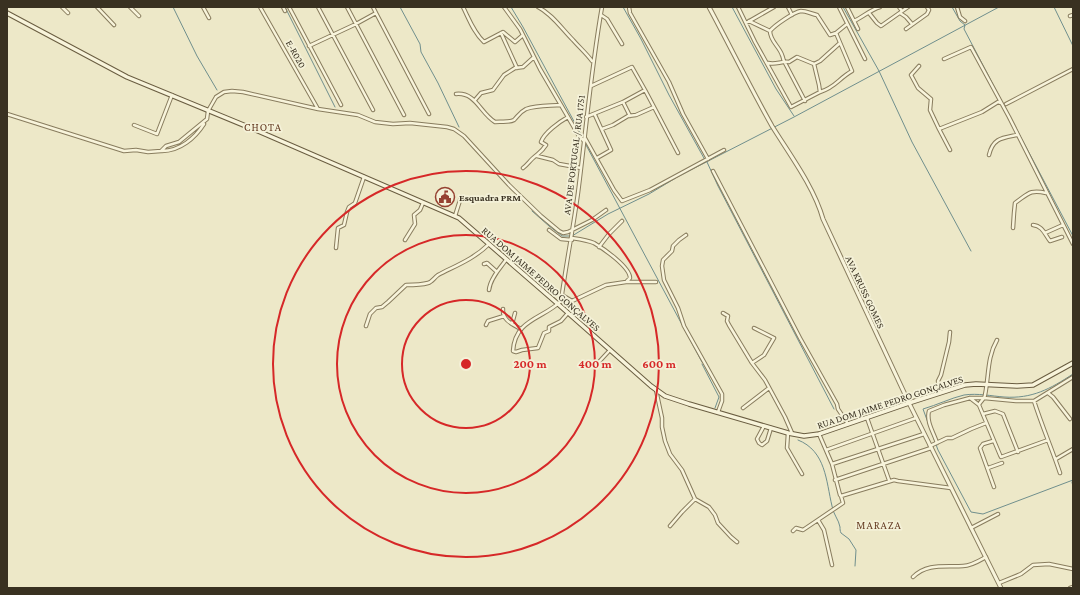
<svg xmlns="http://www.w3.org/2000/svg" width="1080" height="595" font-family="'Crimson Pro',serif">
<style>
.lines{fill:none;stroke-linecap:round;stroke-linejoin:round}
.stream{stroke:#708f8d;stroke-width:1}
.minor-casing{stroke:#887c5e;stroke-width:4.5}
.tertiary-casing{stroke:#887c5e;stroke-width:5}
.secondary-casing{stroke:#6a5d41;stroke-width:5.5}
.minor{stroke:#f8f4db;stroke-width:2.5}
.tertiary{stroke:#f8f4db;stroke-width:3}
.secondary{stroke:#f8f4db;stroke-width:3.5}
.ring{fill:none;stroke:#d62828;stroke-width:2}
.labels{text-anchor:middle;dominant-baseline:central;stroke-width:3.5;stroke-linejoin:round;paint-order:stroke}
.street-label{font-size:10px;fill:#393121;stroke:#f4f1d8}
.poi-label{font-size:10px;font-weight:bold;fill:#393121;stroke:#f4f1d8;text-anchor:start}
.neighbourhood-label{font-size:11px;letter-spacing:1px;fill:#643b22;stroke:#f4f1d8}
.centre{fill:#d62828;stroke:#f4f1d8;stroke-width:2}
.ring-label{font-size:12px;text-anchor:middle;font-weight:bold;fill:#d62828;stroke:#f4f1d8;stroke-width:3.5;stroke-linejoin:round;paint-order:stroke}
</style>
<rect width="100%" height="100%" fill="#ede8c8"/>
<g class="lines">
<path class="stream" d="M 173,7 L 197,56 L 217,90
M 285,7 L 335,107
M 400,7 L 420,44 L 421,52 L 438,83 L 459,127
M 511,7 L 523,27 L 583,138
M 623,7 L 641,39 L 669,95 L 705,160
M 732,7 L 776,89 L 794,116
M 843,7 L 879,71 L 912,142 L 971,251
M 952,7 L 960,21 L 965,25 L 964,29 L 1008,113
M 1054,7 L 1073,46
M 1016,128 L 1073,236
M 586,145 L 702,362
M 707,162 L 718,186 L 834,409
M 532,211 L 549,226 L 562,236 L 572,236 L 608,214 L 649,194 L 679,176 L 794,117 L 999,7
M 702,364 L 719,397 L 715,408
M 1073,374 C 1050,389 1032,399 1004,397 C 991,396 978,393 964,395 C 951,398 937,405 923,409 L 938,450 L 971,512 L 983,514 L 1073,480
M 798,440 C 826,451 826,481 832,506 C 833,514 839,520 840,527 C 840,529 840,531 841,533 L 849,539 L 856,550 L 855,566
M 1072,482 L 1073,487"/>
<g class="minor-casing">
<path id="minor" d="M 62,7 L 68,13
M 97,7 L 114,25
M 130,7 L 139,16
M 203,7 L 209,18
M 260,7 L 318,109
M 283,7 L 285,11
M 289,7 L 341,105
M 318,7 L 373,110
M 347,7 L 404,115
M 373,7 L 376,13
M 463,7 C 469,19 474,33 484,42 L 503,32 L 515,42 L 523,35
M 504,7 L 520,29 L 540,69 L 568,117 L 579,136 L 584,141
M 538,7 C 552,14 562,29 573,40 C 580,48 586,53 592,61
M 629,7 L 630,13 L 669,82 L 683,114 L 708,159
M 738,7 L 755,42 L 791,107 L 820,92 L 819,85 L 814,64 L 820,61 L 840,43
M 788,7 L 792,15
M 839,7 L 865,59
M 847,7 L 858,29
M 899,7 L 902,11
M 957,7 L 960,17 L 965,21
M 869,13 L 877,23 L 881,26 L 908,7
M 900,13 L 906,17 L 912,24
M 601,15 L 607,19 L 622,44
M 1070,16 L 1073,15
M 749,21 L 770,31
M 854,21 C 863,17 870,10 880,7
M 746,23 L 774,7
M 906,29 L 927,14 L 929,10 L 927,7
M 770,31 C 775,25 794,12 801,11 C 806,11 812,14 817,15 L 830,35 L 836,33 L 847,24
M 770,31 C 770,41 779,46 782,55 C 783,57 783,59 784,61 L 805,101
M 501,33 L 517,68
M 309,46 L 356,24 L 376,13 L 429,114
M 944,59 L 971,47 L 1009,117 L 1073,244
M 768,63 C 776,65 781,61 789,62 L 797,57 L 814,64
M 919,66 L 911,75 L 918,88 L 931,99 L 930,110 L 939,129
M 591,86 L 632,67 L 645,90 L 623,102
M 645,90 L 654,107
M 820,92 C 836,87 838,79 852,71 L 836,33
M 456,94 C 476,92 480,113 495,122 C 500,121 509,123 514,120 C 518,116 520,112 526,109 C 537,105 549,106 561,105
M 475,100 L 481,93 L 493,90 L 504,75 L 515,68 L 523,67 L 534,57
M 1006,104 L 1073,69
M 7,114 L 124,151 L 136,150 L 148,152 L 161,151 L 166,146 L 179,142 L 207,119 L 208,111 L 216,97 L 224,92 L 232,91 L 243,92 L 318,109 L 358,115 L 375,122 L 393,124 L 410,123 L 447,127 L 454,129 L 464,136 L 509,185 L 541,216 L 559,231 L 563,233 L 568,232 L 592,220 L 606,210
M 595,115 L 611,150 L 597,158
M 586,117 L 623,102 L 630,116
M 134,125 L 157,134 L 172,95
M 602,129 L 613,125 L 628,116 L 636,115 L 654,107 L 678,153
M 585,138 L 614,190 L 622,201 L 650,190 L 724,150
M 950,150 L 939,129 L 982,112 L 998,102 L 1001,103
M 162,151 C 180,151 195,138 204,124
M 989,155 C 993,138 1002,138 1017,135
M 537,156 L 553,160 L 559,164 L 581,168
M 523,168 C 527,165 529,162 532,159 C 538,153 541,153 546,145 L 541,142 C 544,133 559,122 568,117
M 713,171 L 800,338 L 837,404 L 838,409 L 848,424
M 455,216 L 461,197
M 1033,225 C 1043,226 1045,235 1050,241 L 1062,237
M 1013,228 L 1014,213 L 1015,203 C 1028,194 1030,189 1046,193
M 549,230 L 561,239 L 572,240
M 1045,233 L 1063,225
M 686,235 L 679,240 L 673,246 L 672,251 L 663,260 L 662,266 L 664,280 L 678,308 L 684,326 L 722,394 L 722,401 L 718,412
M 572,238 C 579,239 587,240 594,243 C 604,249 630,267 630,278 L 627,281
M 405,240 L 415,224 L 414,215 L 420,210 L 423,203
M 599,247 L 609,234 L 622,221
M 336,248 L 338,228 L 344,225 L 347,212 L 349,207 L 355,203 L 364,177
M 484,264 L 487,263 L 497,272
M 489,290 C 490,279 500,268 506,260
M 562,295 L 572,301 L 606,285 L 626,282 L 656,282
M 503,309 C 502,320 512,324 521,329
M 568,313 L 561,321 L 549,327 L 549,331 L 544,333 L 538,348 L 522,350 L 516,352 L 513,351 C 515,319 543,319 561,301 C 566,265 573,229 578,193 C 586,131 591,69 602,7
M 723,313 L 728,316 L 727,321 L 729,325 L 752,363 L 765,380 L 785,417 L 792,433
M 512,324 L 515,313
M 486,325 L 488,321 L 504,316
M 366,326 L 370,314 L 376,308 L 382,307 L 388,302 L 406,285 C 414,285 421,285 428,283 C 432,282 434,278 438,275 C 455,266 474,259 489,244
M 997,340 C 987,357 989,376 985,395 C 985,399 980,401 979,405 L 1000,455 L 1001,457 L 1048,440
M 752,363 L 764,355 L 774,338 L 754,328
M 597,364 L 610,350
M 656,390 L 662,418 L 662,427 L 665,441 L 670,454 L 682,470 L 695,499 L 709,507 L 715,515 L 718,523 L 731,537 L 737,542
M 940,393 L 938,381 L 941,375 L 949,342 L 950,332
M 1048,393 L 1053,397 L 1070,419
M 970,398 L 979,405
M 1034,401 C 1042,426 1052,449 1060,473
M 743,408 L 769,388
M 983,414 L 995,411 L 1003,414 L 1018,452
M 867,418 L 889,480
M 764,426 L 757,439 L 759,443 L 762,445 L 767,441 L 771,428
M 788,433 L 787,448 L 802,474
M 993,441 L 983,444 L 980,448 L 994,487
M 937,443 C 934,433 926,422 929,411 L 944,405 L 970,398 L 984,398 L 1016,401 L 1034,401 L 1073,377
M 930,446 L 947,438 L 952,438 L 971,429 L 986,423
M 826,450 L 916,418
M 1056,459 L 1073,449
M 832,464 L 924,434
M 988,468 L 1002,463
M 835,480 L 931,448
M 841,496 L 894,480 L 898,481 L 951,488
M 818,520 L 824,530 L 832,565
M 670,526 L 682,512 L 695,499
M 971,528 L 998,514
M 793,531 L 796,528 L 803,530 L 843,503 L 841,496 L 840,495 L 832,464 L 819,434
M 913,577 C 927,563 944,567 963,566 C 971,566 979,561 986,557
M 999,583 L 1021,574 L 1033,565 L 1049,564 L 1073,569
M 1070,588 L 1073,587"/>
</g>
<g class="tertiary-casing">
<path id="tertiary" d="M 709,7 C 730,46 750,87 772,126 C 790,155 814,187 823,219 L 909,403 L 1001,588"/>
</g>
<g class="secondary-casing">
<path id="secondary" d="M 7,13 L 127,77 L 258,131 L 459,218 L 558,304 L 651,386 L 665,396 L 689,404 L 788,433 L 804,436 L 819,434 L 909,403 L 965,385 L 976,384 L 1017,386 L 1033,385 L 1073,363"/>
</g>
<use href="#minor" class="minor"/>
<use href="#tertiary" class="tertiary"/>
<use href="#secondary" class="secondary"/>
</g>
<g class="ring">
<circle cx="466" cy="364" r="64"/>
<circle cx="466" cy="364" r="129"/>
<circle cx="466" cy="364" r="193"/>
</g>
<defs>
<g id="civic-ring" transform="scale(1)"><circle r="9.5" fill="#f4f1d8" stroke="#954131" stroke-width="1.5"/><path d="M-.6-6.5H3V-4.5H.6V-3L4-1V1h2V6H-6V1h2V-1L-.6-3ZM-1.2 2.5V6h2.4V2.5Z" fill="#954131"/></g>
</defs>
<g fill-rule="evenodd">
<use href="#civic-ring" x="445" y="197"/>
</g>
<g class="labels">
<g class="street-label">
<text transform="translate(296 54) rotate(61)">E-R020</text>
<text transform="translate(574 155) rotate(-83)">AVA DE PORTUGAL / RUA 1751</text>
<text transform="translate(541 279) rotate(41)">RUA DOM JAIME PEDRO GONÇALVES</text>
<text transform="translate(865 292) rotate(65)">AVA KRUSS GOMES</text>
<text transform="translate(890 402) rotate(-18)">RUA DOM JAIME PEDRO GONÇALVES</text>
</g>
<g class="poi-label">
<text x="459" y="197">Esquadra PRM</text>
</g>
<g class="neighbourhood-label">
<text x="263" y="127">CHOTA</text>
<text x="879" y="525">MARAZA</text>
</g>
</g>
<circle cx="466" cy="364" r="6" class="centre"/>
<g class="ring-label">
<text x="530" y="368">200 m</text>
<text x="595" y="368">400 m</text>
<text x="659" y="368">600 m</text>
</g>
<rect width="1080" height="595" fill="none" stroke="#393121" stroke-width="16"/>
</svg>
